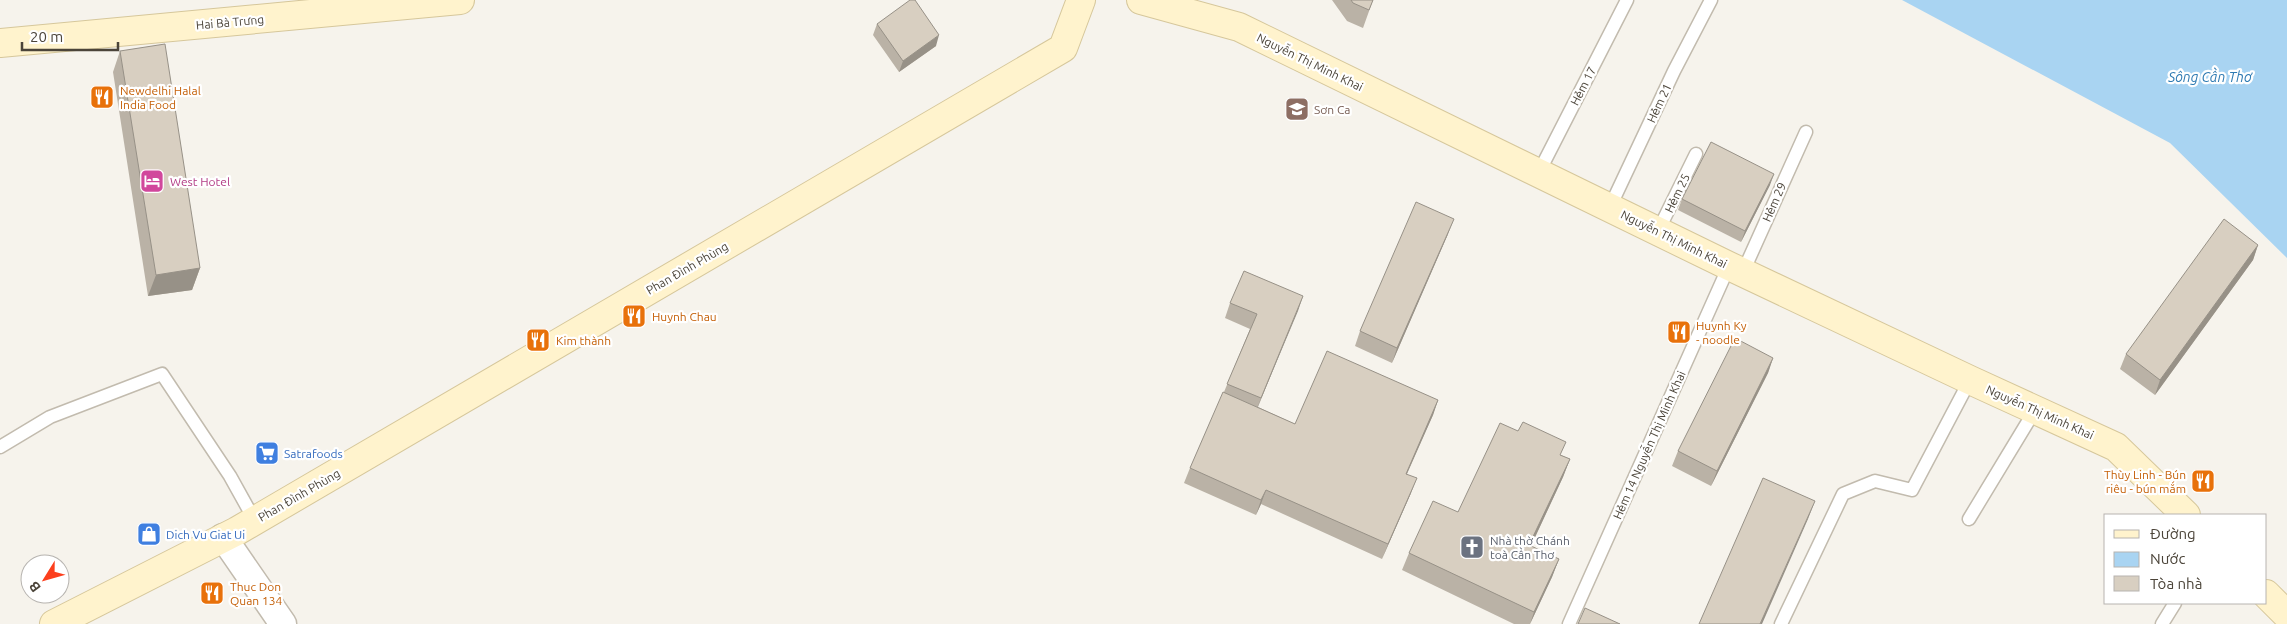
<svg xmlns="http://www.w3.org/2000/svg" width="2287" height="624" font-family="Ubuntu,sans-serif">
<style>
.water{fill:#a9d4f2}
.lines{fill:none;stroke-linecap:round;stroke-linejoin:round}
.lane-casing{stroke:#c2bbae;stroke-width:15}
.street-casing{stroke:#c2bbae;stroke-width:29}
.secondary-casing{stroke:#d6c79b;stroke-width:30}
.lane{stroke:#fff;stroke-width:12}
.street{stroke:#fff;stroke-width:26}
.secondary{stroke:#fff3cd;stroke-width:28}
.wall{fill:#bab2a6}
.shaded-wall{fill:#979187}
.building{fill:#d8cfc1;stroke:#979187}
.labels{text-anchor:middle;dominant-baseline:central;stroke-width:4.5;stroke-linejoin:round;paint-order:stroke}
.street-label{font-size:12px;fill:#4b4439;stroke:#fff}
.food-label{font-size:12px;fill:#c56008;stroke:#fff;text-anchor:start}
.education-label{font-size:12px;fill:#785e54;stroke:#fff;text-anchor:start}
.hotel-label{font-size:12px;fill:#b23c85;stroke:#fff;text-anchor:start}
.shop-label{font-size:12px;fill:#366cbe;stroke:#fff;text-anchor:start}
.worship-label{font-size:12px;fill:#5b616d;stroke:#fff;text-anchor:start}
.water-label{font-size:14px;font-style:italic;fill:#2e7ab2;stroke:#fff}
</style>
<rect width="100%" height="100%" fill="#f6f3ec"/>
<path class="water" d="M 1902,0 L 2287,0 L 2287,258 L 2170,143 Z"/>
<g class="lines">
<g class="lane-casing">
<path id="lane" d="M 1539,172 L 1627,0
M 1610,207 L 1674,71 L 1711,0
M 1658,231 L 1696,154
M 1743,272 L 1806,132
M 0,447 L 50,417 L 162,374 L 230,476 L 255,521
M 1969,519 L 2035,410
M 1569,624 L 1729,266
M 1781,624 L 1843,494 L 1875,481 L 1912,490 L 1970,380
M 2162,624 L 2175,603"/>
</g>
<g class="street-casing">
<path id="street" d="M 223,537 L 283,624"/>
</g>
<g class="secondary-casing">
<path id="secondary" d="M 1141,0 L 1239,27 L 1729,266 L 1970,380 L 2116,447 L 2186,515
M 0,43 L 460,0
M 2266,594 L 2287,615
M 54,624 L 237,531 L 1063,48 L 1081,0"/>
</g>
<use href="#lane" class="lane"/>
<use href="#street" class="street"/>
<use href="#secondary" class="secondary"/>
</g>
<path class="wall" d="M 1332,0 L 1373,0 L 1363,28 L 1347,21 Z
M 877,24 L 936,46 L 899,72 L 873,35 Z
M 120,51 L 200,268 L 192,290 L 148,296 L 113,72 Z
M 1770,185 L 1741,242 L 1678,210 L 1682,199 Z
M 1448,234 L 1392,363 L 1355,346 L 1360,331 Z
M 2258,245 L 2253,260 L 2155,395 L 2120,369 L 2126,354 Z
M 1303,296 L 1258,407 L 1295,424 L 1438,400 L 1433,415 L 1407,474 L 1411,493 L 1382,559 L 1261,504 L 1256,515 L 1184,483 L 1190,468 L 1224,392 L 1250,329 L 1225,318 L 1230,303 Z
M 1773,358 L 1768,373 L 1711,486 L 1672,466 L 1678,451 Z
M 1561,455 L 1570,459 L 1563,477 L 1531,546 L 1559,559 L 1552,577 L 1530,624 L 1514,624 L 1402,570 L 1409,553 L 1458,512 Z"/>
<path class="shaded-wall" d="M 939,35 L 936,46 L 899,72 L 903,61 Z
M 1774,174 L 1770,185 L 1741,242 L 1745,231 Z
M 1454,219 L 1448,234 L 1392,363 L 1397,348 Z
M 2258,245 L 2253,260 L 2155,395 L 2160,380 Z
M 200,268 L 192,290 L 148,296 L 156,275 Z
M 1303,296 L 1298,311 L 1255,413 L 1261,398 Z
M 1773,358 L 1768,373 L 1711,486 L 1717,471 Z
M 1438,400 L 1433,415 L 1400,489 L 1406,474 Z
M 1570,459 L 1563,477 L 1523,563 L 1529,545 Z
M 1417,478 L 1411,493 L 1382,559 L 1388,544 Z
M 1266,490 L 1261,504 L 1256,515 L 1261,500 Z
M 1815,501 L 1808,519 L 1762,624 L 1760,624 Z
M 1559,559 L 1552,577 L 1530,624 L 1534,612 Z"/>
<path class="building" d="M 910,0 L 915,0 L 939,35 L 903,61 L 877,24 Z
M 1351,0 L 1373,0 L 1369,10 L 1353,3 Z
M 165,44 L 200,268 L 156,275 L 120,51 Z
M 1711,142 L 1774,174 L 1745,231 L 1682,199 Z
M 1416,202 L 1454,219 L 1397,348 L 1360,331 Z
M 2224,219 L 2258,245 L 2160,380 L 2126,354 Z
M 1244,271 L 1303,296 L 1261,398 L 1227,384 L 1257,314 L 1230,303 Z
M 1735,338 L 1773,358 L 1717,471 L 1678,451 Z
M 1327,351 L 1438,400 L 1406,474 L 1417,478 L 1388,544 L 1266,490 L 1261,500 L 1190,468 L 1223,392 L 1295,424 Z
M 1523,422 L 1566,442 L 1560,455 L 1570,459 L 1529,545 L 1559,559 L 1534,612 L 1409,553 L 1433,501 L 1458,512 L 1500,423 L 1518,431 Z
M 1763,478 L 1815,501 L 1760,624 L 1699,624 Z
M 1585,608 L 1620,624 L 1578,624 Z"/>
<defs>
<g id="restaurant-square" transform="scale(1.25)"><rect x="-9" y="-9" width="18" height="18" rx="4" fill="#e8710a" stroke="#fff"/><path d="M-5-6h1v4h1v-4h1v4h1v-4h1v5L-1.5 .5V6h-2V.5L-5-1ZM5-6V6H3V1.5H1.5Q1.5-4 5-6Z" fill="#fff"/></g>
<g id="school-square" transform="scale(1.25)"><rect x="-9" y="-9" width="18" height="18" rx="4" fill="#8d6e63" stroke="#fff"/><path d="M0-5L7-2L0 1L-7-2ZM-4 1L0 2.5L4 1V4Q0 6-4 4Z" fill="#fff"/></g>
<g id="hotel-square" transform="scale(1.25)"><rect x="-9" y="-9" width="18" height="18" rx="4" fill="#d1479c" stroke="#fff"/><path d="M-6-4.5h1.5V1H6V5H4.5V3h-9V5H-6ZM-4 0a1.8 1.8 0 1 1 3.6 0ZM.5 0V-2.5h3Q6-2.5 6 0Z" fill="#fff"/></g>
<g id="supermarket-square" transform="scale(1.25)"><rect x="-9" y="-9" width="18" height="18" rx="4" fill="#3f7fe0" stroke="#fff"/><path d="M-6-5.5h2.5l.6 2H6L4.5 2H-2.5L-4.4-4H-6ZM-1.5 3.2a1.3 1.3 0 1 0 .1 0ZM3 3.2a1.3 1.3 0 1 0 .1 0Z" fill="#fff"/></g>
<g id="shop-square" transform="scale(1.25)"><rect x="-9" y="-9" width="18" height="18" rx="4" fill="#3f7fe0" stroke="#fff"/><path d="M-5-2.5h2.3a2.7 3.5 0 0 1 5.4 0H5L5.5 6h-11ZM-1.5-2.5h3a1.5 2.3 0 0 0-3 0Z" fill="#fff"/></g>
<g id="church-square" transform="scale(1.25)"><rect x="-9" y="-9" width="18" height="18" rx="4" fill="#6b7280" stroke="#fff"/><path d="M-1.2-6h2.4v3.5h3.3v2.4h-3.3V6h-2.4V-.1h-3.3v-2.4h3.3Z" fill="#fff"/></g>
</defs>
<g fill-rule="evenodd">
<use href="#restaurant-square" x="102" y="97"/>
<use href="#school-square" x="1297" y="109"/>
<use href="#hotel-square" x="152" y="181"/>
<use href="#restaurant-square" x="634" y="316"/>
<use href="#restaurant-square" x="1679" y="332"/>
<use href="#restaurant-square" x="538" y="340"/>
<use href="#supermarket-square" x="267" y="453"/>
<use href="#restaurant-square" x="2203" y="481"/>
<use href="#shop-square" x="149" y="534"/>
<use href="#church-square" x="1472" y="547"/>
<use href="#restaurant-square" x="212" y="593"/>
</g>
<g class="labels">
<g class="street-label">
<text transform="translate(230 22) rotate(-5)">Hai Bà Trưng</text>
<text transform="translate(1310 62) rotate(26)">Nguyễn Thị Minh Khai</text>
<text transform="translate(1583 86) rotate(-63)">Hẻm 17</text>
<text transform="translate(1659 103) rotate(-65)">Hẻm 21</text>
<text transform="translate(1677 193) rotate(-64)">Hẻm 25</text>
<text transform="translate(1774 202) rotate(-66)">Hẻm 29</text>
<text transform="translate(1674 239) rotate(26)">Nguyễn Thị Minh Khai</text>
<text transform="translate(687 268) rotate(-30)">Phan Đình Phùng</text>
<text transform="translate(2040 412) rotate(24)">Nguyễn Thị Minh Khai</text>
<text transform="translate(1649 445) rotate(-66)">Hẻm 14 Nguyễn Thị Minh Khai</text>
<text transform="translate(299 495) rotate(-30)">Phan Đình Phùng</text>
</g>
<g class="food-label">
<text x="120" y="90">Newdelhi Halal<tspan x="120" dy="14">India Food</tspan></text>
<text x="652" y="316">Huynh Chau</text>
<text x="1696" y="325">Huynh Ky<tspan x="1696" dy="14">- noodle</tspan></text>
<text x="556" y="340">Kim thành</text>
<text x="2186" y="474" text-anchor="end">Thùy Linh - Bún<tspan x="2186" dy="14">riêu - bún mắm</tspan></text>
<text x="230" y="586">Thuc Don<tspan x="230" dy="14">Quan 134</tspan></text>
</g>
<g class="education-label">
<text x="1314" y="109">Sơn Ca</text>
</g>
<g class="hotel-label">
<text x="170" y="181">West Hotel</text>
</g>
<g class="shop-label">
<text x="284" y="453">Satrafoods</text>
<text x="166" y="534">Dich Vu Giat Ui</text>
</g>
<g class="worship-label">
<text x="1490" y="540">Nhà thờ Chánh<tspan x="1490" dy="14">toà Cần Thơ</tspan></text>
</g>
<g class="water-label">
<text x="2210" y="77">Sông Cần Thơ</text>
</g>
</g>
<rect x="2104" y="514" width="162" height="90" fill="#ffffff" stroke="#b7b4b0"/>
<rect x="2114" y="530" width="25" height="8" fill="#fff3cd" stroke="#b7b4b0"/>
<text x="2150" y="539" font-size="15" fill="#4b4439">Đường</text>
<rect x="2114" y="552" width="25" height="15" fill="#a9d4f2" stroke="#b7b4b0"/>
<text x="2150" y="564" font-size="15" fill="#4b4439">Nước</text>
<rect x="2114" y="576" width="25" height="15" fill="#d8cfc1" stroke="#b7b4b0"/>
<text x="2150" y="589" font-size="15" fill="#4b4439">Tòa nhà</text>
<g transform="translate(45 579) rotate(233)"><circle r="24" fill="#ffffff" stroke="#b7b4b0"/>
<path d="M0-4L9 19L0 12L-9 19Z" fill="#fc3f1d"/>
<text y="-8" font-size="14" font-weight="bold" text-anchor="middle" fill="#4b4439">B</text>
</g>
<path d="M22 42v8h96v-8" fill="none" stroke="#4b4439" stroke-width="2.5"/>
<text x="30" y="42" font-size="15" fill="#4b4439" stroke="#ffffff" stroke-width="4" paint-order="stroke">20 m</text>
</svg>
